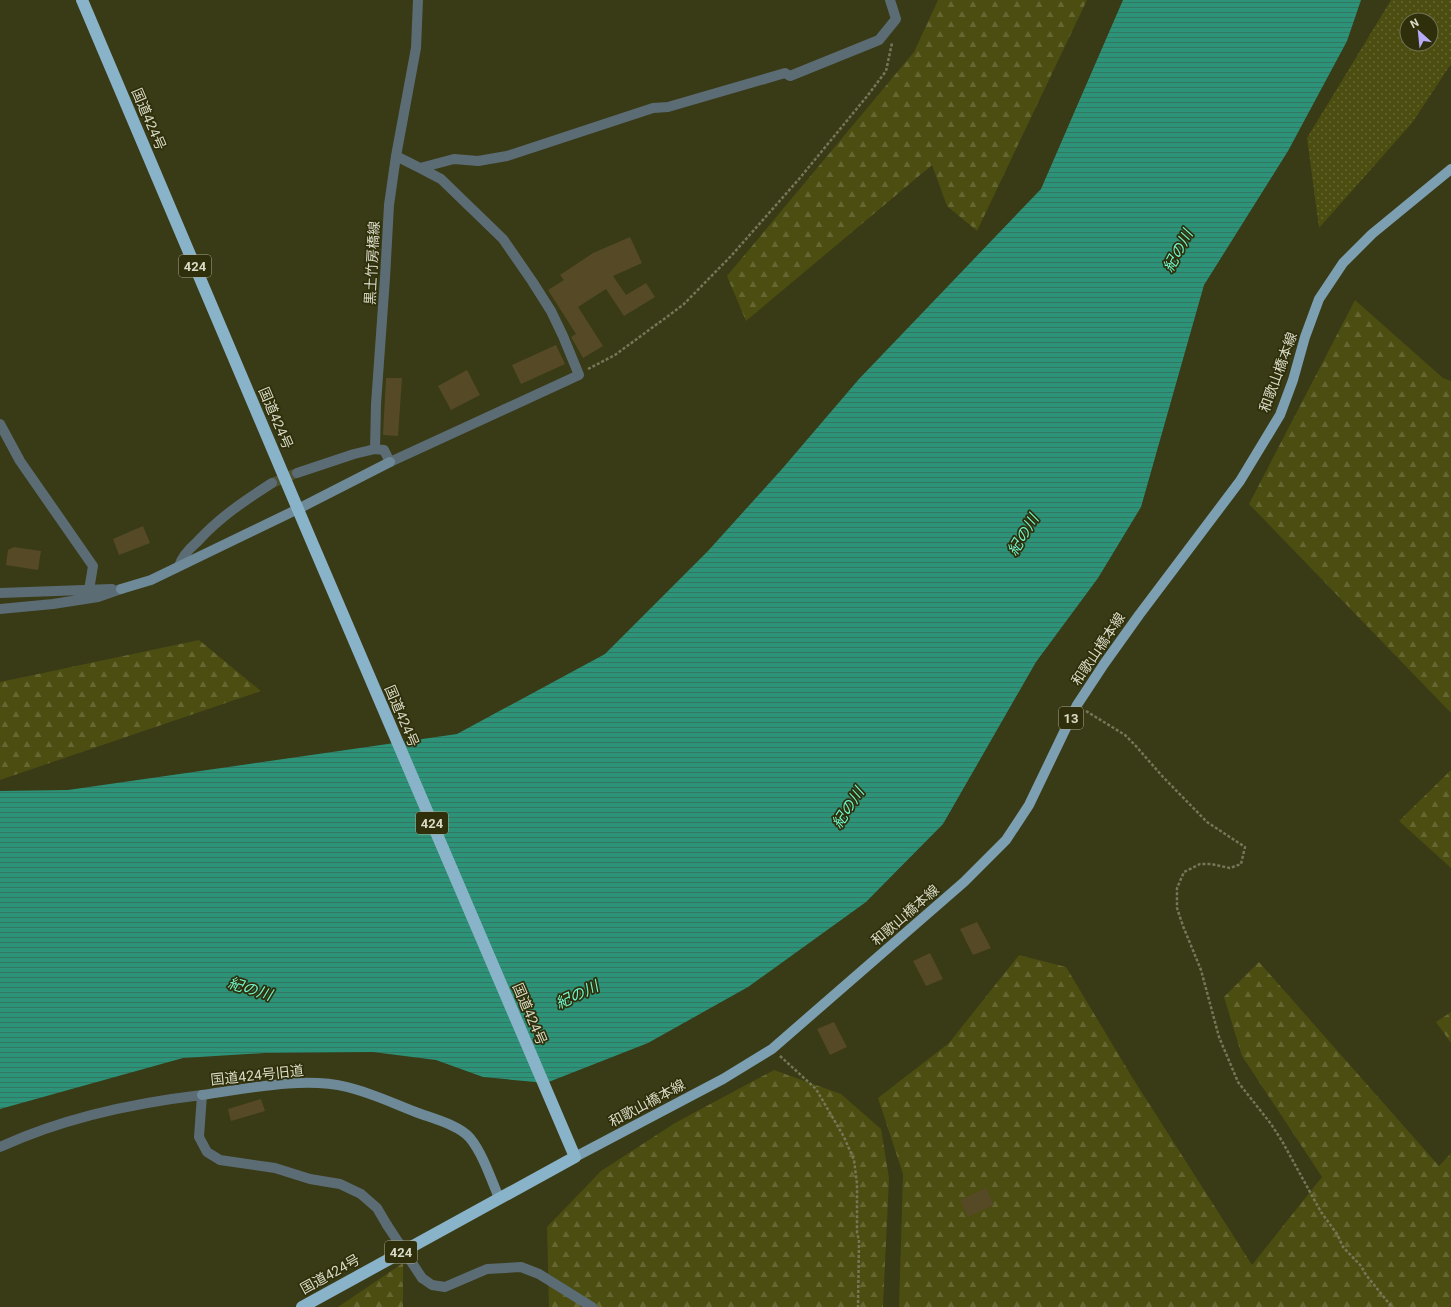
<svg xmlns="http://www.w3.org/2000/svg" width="1451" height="1307" font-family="Roboto,'Noto Sans JP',sans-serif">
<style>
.grass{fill:url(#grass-dots);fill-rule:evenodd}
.forest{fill:url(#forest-firs)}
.water{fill:url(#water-rules)}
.building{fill:#564a26}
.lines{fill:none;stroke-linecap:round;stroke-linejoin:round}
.street-tunnel{stroke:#515231;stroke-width:10;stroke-dasharray:10 5;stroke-linecap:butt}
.path{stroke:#767759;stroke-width:2.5;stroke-dasharray:3 2;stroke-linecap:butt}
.street{stroke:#5b6c75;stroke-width:10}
.secondary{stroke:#6e8997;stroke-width:10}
.primary{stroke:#7c9fb1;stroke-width:10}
.highway{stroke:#89b3c8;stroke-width:12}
.street-bridge{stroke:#5b6c75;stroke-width:10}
.labels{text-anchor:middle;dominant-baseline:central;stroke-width:3.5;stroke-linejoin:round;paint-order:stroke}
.shield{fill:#2f300b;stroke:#a6a88f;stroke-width:1}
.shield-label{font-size:13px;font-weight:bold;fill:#d9dbc7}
.street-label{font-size:14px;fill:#d9dbc7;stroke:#2f300b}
.water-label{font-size:15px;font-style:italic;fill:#70f7cf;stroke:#2f300b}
</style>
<defs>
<pattern id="grass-dots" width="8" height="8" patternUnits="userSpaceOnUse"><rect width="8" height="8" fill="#4c4d10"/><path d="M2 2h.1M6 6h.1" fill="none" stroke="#656631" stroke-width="1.8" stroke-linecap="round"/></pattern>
<pattern id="forest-firs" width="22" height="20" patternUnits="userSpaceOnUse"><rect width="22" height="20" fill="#4c4d10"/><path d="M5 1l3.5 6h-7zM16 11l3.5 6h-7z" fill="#656631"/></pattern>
<pattern id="water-rules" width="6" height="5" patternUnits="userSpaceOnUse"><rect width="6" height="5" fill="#2c9378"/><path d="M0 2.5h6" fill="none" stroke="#337763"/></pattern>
</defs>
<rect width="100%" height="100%" fill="#393a16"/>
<path class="grass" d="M 1391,0 L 1451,0 L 1451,64 L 1412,123 L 1319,228 L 1307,138 ZM 1407,20 L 1431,20 L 1431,44 L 1407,44 Z"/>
<path class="forest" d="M 938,0 L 1087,0 L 977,231 L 947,206 L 932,165 L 746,321 L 727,276 L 914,52 Z
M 1355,300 L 1443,378 L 1451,381 L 1451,713 L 1249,504 Z
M 199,640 L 261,691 L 0,780 L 0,682 Z
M 1451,770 L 1451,868 L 1399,821 Z
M 1019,955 L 1066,967 L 1132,1077 L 1252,1265 L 1322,1177 L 1242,1056 L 1224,997 L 1259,962 L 1439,1166 L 1451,1153 L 1451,1307 L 899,1307 L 903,1174 L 878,1098 L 949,1043 Z
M 1451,1012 L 1451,1043 L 1436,1022 Z
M 774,1070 L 841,1094 L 881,1129 L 889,1178 L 883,1307 L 549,1307 L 547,1227 L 601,1171 L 675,1123 Z
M 403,1263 L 403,1307 L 338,1307 Z"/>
<path class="water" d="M 1123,0 L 1361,0 L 1347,41 L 1288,151 L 1204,285 L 1141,507 L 1098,578 L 1036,662 L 943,824 L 866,902 L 748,987 L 648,1043 L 546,1083 L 483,1077 L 436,1060 L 373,1052 L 265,1053 L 183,1058 L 0,1109 L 0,791 L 68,790 L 457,734 L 605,654 L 708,551 L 782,469 L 859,379 L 1041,189 Z"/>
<path class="building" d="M 630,237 L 642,263 L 613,276 L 626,295 L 646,283 L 655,297 L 624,316 L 606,289 L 578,307 L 603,346 L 583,358 L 571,337 L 576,334 L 548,290 L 564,280 L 560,275 L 593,253 Z
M 556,345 L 565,364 L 521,384 L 512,365 Z
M 467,370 L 480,395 L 451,410 L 438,386 Z
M 386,378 L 402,378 L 398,436 L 383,435 Z
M 143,526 L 150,543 L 119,555 L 113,539 Z
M 14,547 L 41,551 L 38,570 L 6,565 L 8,550 Z
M 977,922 L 991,948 L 973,955 L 960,929 Z
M 930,953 L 943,979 L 926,986 L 913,961 Z
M 834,1022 L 847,1047 L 830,1055 L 817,1029 Z
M 261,1099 L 265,1111 L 231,1121 L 228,1109 Z
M 986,1188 L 994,1205 L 968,1217 L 960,1200 Z"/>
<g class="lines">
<path class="street-tunnel" d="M 272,483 L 297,473"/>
<path class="path" d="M 588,369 L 615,355 L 683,305 L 731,256 L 799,179 L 868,95 L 886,71 L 892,43
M 1086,711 L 1125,735 L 1135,745 L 1163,777 L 1207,822 L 1245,847 L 1241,864 L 1230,868 L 1211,864 L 1200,864 L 1184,872 L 1177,888 L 1177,908 L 1183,926 L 1201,970 L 1219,1037 L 1238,1082 L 1271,1124 L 1282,1141 L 1321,1212 L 1337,1234 L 1343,1247 L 1361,1266 L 1366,1275 L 1392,1307
M 780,1056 L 816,1089 L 844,1137 L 854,1160 L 857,1184 L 857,1233 L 859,1240 L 858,1307"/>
<path class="street" d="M 396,156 L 420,168 L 454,159 L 478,161 L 507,156 L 653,108 L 668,107 L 785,73 L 790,76 L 879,40 L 896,19 L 890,0
M 0,424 L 20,461 L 93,566 L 89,590
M 375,449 L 376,404 L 385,278 L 389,205 L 396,156 L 416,48 L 418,0
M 297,473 L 354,454 L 375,449 L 384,450 L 390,462 L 579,375 L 563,336 L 551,311 L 532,281 L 503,239 L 441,179 L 420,168
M 179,566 C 182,556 189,549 197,542 C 220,517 244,501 272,483
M 0,593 L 112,589
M 0,609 L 53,604 L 98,597 L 121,589
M 0,1147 C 63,1118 133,1103 202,1095 L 199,1137 L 207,1152 L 220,1160 L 275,1168 L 310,1179 L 340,1184 L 361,1194 L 377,1208 L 387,1225
M 422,1278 L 432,1285 L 445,1287 L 487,1269 L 521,1267 L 539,1274 L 592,1307"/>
<path class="secondary" d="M 121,589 L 151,580 L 298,509 L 390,462
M 202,1095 C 246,1089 303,1076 347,1087 C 372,1093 397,1105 421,1114 C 435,1119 460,1126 470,1138 C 483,1154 491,1179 499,1198"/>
<path class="primary" d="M 575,1157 L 723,1079 L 772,1049 L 964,882 L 1006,840 L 1029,805 L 1077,705 L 1104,664 L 1139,615 L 1240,481 L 1280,415 L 1293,380 L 1305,337 L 1319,299 L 1343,263 L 1372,234 L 1451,169"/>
<path class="highway" d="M 82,0 L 308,533 L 575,1157 L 302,1307"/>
<path class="street-bridge" d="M 387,1225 L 422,1278"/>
</g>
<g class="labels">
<g class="shield">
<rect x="179" y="255" width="32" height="22" rx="3"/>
<rect x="1059" y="707" width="24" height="22" rx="3"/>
<rect x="416" y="812" width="32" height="22" rx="3"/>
<rect x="385" y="1241" width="32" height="22" rx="3"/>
</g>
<g class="shield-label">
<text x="195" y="266">424</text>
<text x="1071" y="718">13</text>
<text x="432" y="823">424</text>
<text x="401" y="1252">424</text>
</g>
<g class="street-label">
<text transform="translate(149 119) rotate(67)">国道424号</text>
<text transform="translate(372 263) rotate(-87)">黒土竹房橋線</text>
<text transform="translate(1278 372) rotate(-70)">和歌山橋本線</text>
<text transform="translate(276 418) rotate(67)">国道424号</text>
<text transform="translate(1098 649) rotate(-56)">和歌山橋本線</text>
<text transform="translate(402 716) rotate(67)">国道424号</text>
<text transform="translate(905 915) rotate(-41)">和歌山橋本線</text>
<text transform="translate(530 1014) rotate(67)">国道424号</text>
<text transform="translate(257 1075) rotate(-6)">国道424号旧道</text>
<text transform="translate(647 1103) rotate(-28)">和歌山橋本線</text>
<text transform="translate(330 1274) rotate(-29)">国道424号</text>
</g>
<g class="water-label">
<text transform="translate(1178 251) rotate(-62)">紀の川</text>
<text transform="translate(1023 535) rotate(-59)">紀の川</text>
<text transform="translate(848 808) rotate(-57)">紀の川</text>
<text transform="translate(250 989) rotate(17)">紀の川</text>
<text transform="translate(577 995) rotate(-25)">紀の川</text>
</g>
</g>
<g transform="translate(1419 32) rotate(333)"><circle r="19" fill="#2f300b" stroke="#737456"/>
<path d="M0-3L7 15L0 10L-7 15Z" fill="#b7abf7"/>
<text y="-6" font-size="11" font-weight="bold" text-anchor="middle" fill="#d9dbc7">N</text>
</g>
</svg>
